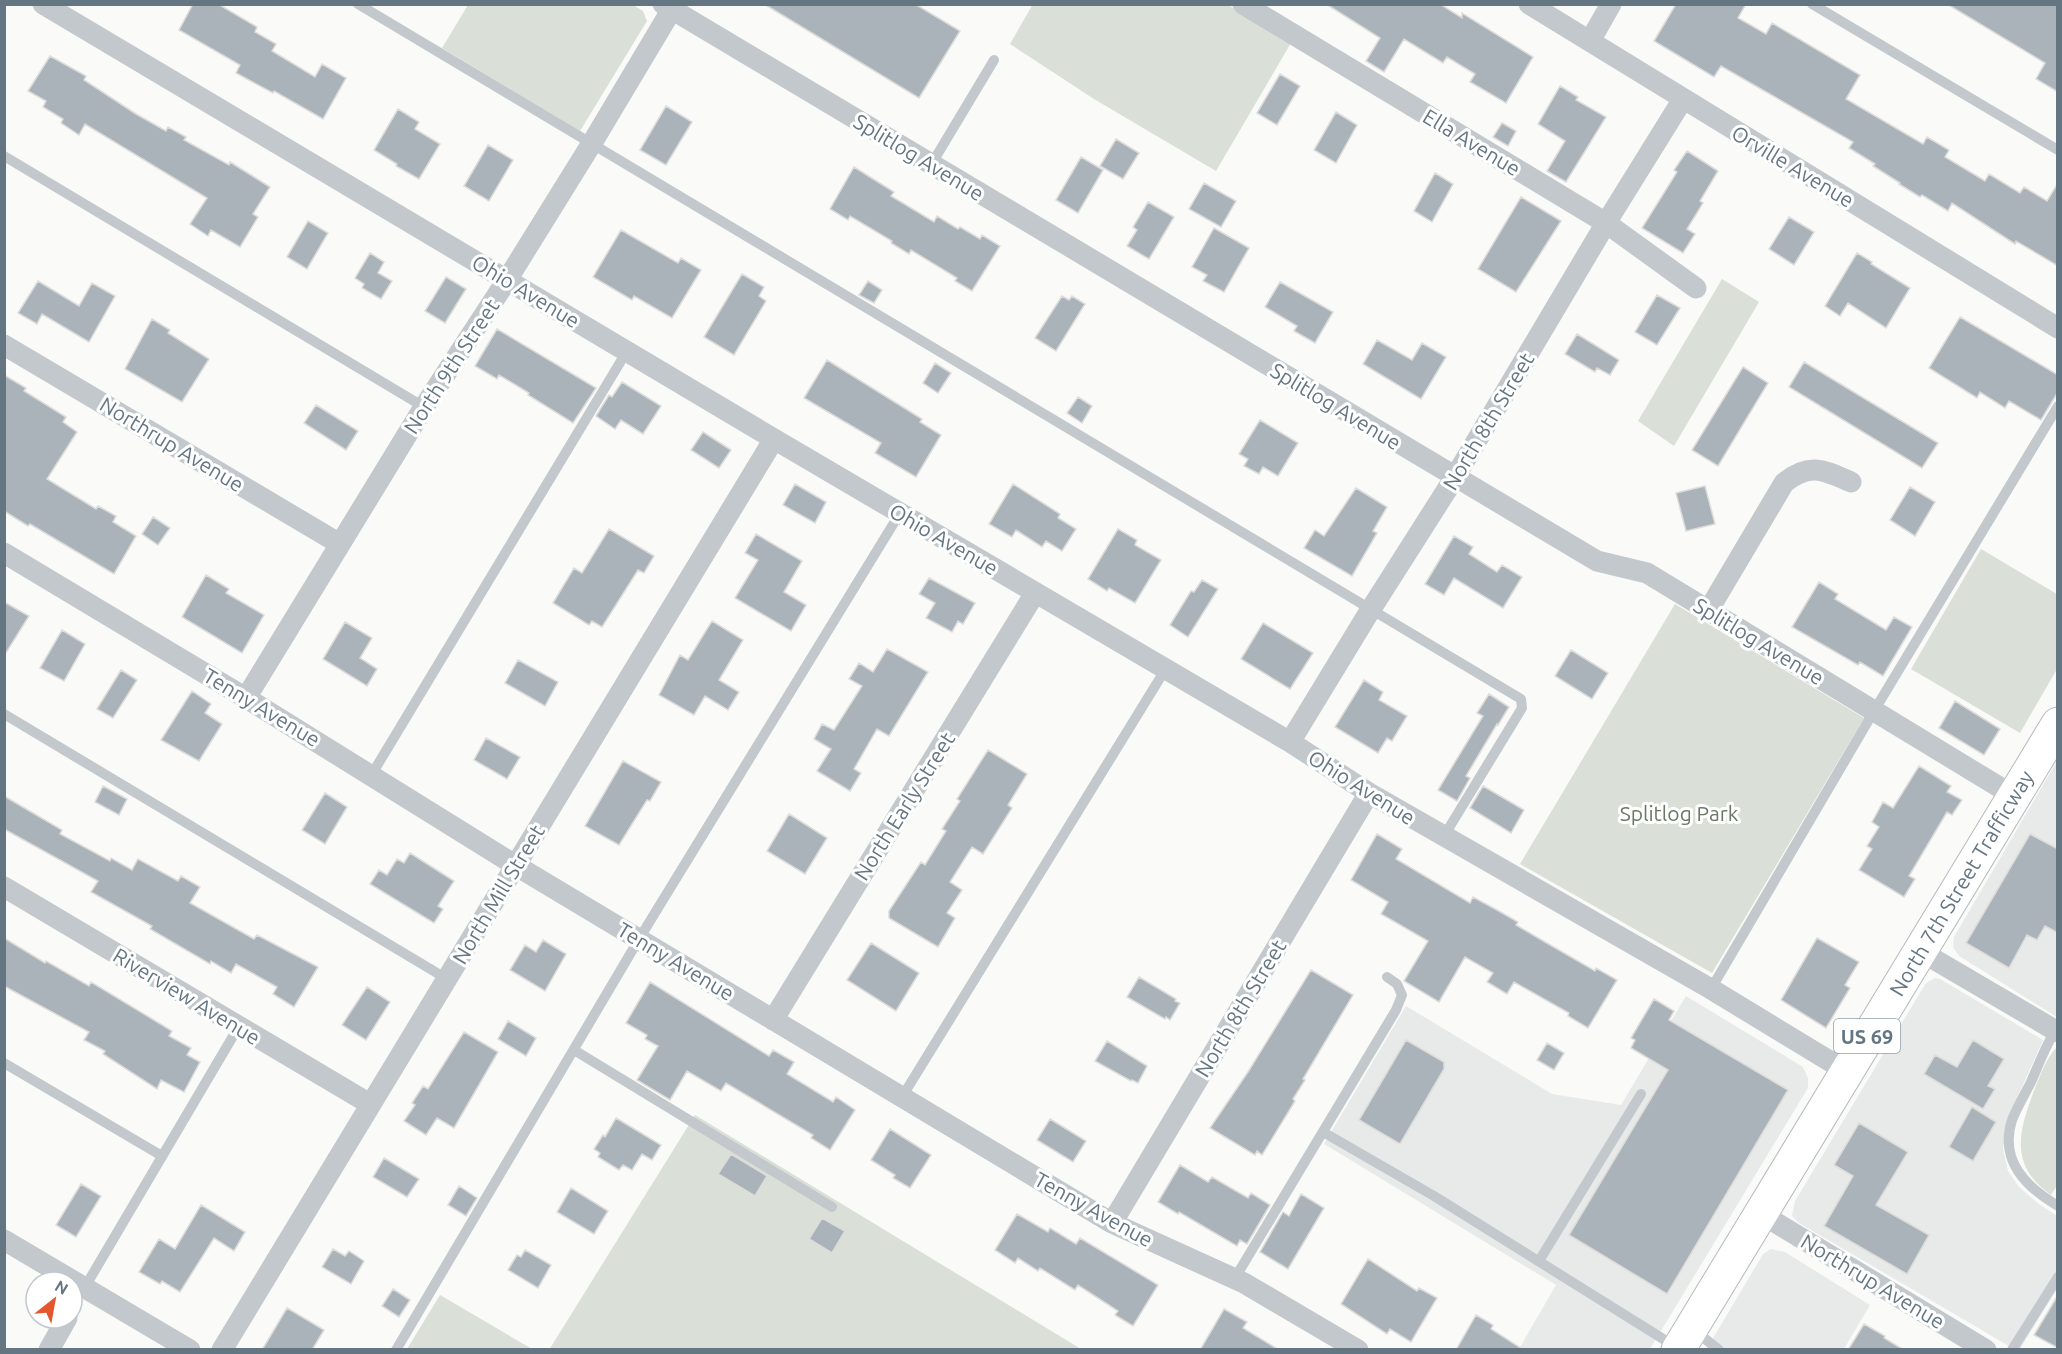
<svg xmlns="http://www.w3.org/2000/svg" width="2062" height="1354" font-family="Ubuntu,sans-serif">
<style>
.built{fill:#e8e9e9}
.green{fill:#dadfd7}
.building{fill:#aab3b9;stroke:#dcdcda;stroke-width:1.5}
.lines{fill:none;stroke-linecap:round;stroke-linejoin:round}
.primary-casing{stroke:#b5babe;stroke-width:35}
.service{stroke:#c3c8cc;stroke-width:10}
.minor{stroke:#c3c8cc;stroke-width:21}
.primary{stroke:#fff;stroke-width:33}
.labels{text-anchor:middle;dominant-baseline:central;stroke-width:6;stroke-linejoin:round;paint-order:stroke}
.shield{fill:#fff;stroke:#939fa8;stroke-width:1.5}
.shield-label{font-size:20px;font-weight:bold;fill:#657683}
.street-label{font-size:21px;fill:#657683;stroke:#fff}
.park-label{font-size:21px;fill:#687a64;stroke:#fff}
</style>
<rect width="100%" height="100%" fill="#fafaf8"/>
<path class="built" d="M 2057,761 L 2057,1017 L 1959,956 L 1953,947 L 1954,937 Z
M 1935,978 L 1940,979 L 2043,1040 L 2009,1116 L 2003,1149 L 2008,1171 L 2019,1187 L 2039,1204 L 2057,1216 L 2057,1289 L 2020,1349 L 2014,1349 L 1799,1223 L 1792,1216 L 1795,1201 L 1926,983 Z
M 1686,996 L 1803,1067 L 1808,1078 L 1808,1088 L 1650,1349 L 1519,1349 L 1556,1285 L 1324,1144 L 1406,1006 L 1552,1094 L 1621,1105 Z
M 1771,1249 L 1785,1252 L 1870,1305 L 1844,1349 L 1706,1350 L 1763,1254 Z"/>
<path class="green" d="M 1033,4 L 1228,5 L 1291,43 L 1216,171 L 1094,99 L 1010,44 Z
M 468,5 L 633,5 L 643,11 L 647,21 L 580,131 L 442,48 Z
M 1722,279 L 1759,302 L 1674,446 L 1638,421 Z
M 1981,549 L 2057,594 L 2057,669 L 2020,733 L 1911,669 Z
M 1675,604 L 1864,718 L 1712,973 L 1520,864 Z
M 2056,1048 L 2058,1184 L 2051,1195 C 2008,1165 2019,1130 2035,1088 C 2041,1074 2046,1059 2056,1048 Z
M 695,1115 L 1081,1349 L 549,1350 Z
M 440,1295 L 532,1349 L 407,1349 Z"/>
<path class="building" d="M 193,4 L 218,4 L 257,27 L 255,32 L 276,44 L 272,51 L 315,77 L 322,64 L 346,78 L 323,119 L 274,91 L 273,93 L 236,73 L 240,65 L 179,30 Z
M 764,4 L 915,4 L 960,31 L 919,98 Z
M 1326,4 L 1440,4 L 1462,18 L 1462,13 L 1533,57 L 1506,103 L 1470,82 L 1475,74 L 1447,57 L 1443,63 L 1404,39 L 1384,72 L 1366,61 L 1380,38 Z
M 1676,4 L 1746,4 L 1738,18 L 1766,34 L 1772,23 L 1860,75 L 1846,99 L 1923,144 L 1927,137 L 1949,150 L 1945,157 L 1985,181 L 1989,174 L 2020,193 L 2024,187 L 2047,201 L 2058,183 L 2058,266 L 2016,241 L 2015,244 L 1952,203 L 1948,211 L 1922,195 L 1920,197 L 1899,184 L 1900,183 L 1873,166 L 1875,164 L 1849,148 L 1853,142 L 1721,66 L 1714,77 L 1654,41 Z
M 1947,4 L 2058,4 L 2058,92 L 2036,79 L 2045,63 Z
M 50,56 L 86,76 L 84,80 L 136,114 L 166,131 L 168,127 L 186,137 L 184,140 L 229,165 L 230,162 L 270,187 L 253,214 L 258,217 L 240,247 L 211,230 L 208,236 L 190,224 L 207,198 L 85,124 L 79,135 L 61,123 L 63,119 L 43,107 L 46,101 L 28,91 Z
M 1280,74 L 1300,86 L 1277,125 L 1257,113 Z
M 1560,86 L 1578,97 L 1576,100 L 1606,117 L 1566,182 L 1547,171 L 1565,141 L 1538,124 Z
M 666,106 L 692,122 L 666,165 L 640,150 Z
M 398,109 L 419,122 L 415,129 L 440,144 L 419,179 L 396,166 L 397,164 L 374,150 Z
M 1336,112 L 1357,125 L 1336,163 L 1314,150 Z
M 1502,123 L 1516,131 L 1508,146 L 1493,137 Z
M 1116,139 L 1139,153 L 1123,179 L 1100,166 Z
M 488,145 L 513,160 L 489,201 L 464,186 Z
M 1687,151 L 1718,171 L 1700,201 L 1703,203 L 1687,229 L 1695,234 L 1683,253 L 1642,228 L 1677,172 L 1674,170 Z
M 1081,157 L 1103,170 L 1078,213 L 1056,200 Z
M 854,167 L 894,192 L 891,196 L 934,222 L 937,216 L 958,229 L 960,227 L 980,239 L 982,235 L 1000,246 L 972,291 L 955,281 L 957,278 L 911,250 L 909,254 L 891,243 L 892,241 L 850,216 L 848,220 L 830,209 Z
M 1435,173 L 1453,184 L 1432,222 L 1414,211 Z
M 1204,183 L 1236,201 L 1221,227 L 1189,209 Z
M 1521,197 L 1561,221 L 1516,292 L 1478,269 Z
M 1148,202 L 1174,217 L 1149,259 L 1127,246 L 1137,230 L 1133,227 Z
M 1789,217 L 1814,232 L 1794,265 L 1769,249 Z
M 308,221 L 328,233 L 307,269 L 287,257 Z
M 1214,228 L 1249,248 L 1224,292 L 1203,281 L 1207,275 L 1192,267 Z
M 621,230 L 678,263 L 681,258 L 701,270 L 672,318 L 634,296 L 632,300 L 593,277 Z
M 370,253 L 384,262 L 378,273 L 392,281 L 381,299 L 362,288 L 364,284 L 355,278 Z
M 1857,253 L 1872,262 L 1871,264 L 1910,288 L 1886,328 L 1848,303 L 1840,316 L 1825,306 Z
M 742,274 L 764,287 L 759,296 L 766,301 L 734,355 L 704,337 Z
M 446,277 L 466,289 L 445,323 L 425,311 Z
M 38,281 L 79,306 L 92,283 L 115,296 L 89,342 L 42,314 L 37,324 L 18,313 Z
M 868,281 L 882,290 L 874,303 L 859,295 Z
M 1280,282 L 1333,312 L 1315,343 L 1294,331 L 1297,326 L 1265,307 Z
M 1657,295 L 1680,308 L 1657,345 L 1635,332 Z
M 1062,296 L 1069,300 L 1072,296 L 1085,304 L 1056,351 L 1035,338 Z
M 1960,317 L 2058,375 L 2058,392 L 2041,420 L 2009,401 L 2005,408 L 1980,392 L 1977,398 L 1929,368 Z
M 152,319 L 170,330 L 168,333 L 209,359 L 182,402 L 125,369 Z
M 497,329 L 596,388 L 573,423 L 528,395 L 529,393 L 499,375 L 497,379 L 475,366 Z
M 1577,334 L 1619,360 L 1610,375 L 1597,368 L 1595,372 L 1565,354 Z
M 1377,340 L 1412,360 L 1422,343 L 1446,357 L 1421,399 L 1363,364 Z
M 827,360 L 922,419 L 920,422 L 941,435 L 916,477 L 875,453 L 881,443 L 804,398 Z
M 1804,362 L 1938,443 L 1922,468 L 1789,387 Z
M 935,363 L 951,373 L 938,393 L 923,383 Z
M 1743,367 L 1768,383 L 1718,466 L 1692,450 Z
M 4,375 L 26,388 L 24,391 L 66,417 L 63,422 L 77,432 L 47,479 L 96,509 L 98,506 L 116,516 L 113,522 L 136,536 L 114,574 L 30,524 L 28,526 L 4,511 Z
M 622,382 L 661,406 L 643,434 L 621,420 L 615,429 L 596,416 L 609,395 L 612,397 Z
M 1078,397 L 1092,406 L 1082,423 L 1067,413 Z
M 316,405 L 358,431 L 346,450 L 304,423 Z
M 1260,420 L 1298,443 L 1278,476 L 1263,467 L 1259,474 L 1244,466 L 1248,459 L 1239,454 Z
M 703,432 L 731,450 L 719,468 L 691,450 Z
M 795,484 L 826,502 L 815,523 L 783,505 Z
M 1013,484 L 1060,514 L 1058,518 L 1076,529 L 1062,551 L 1046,541 L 1042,547 L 1016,530 L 1012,537 L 989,524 Z
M 1705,486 L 1715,524 L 1686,531 L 1676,493 Z
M 1910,487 L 1935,502 L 1915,536 L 1890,520 Z
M 1356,488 L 1387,507 L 1373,531 L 1377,533 L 1352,576 L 1304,548 L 1315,530 L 1324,536 Z
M 153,517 L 170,528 L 158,545 L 142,534 Z
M 609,529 L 654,556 L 644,573 L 638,570 L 602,627 L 592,621 L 589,625 L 553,603 L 574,568 L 582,573 Z
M 1118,529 L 1137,540 L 1135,545 L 1161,560 L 1135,603 L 1109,588 L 1107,591 L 1088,579 Z
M 756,534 L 802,561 L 784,592 L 806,605 L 791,631 L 735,598 L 758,560 L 745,553 Z
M 1454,536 L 1473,547 L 1469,554 L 1497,572 L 1502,565 L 1522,577 L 1503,608 L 1454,578 L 1444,595 L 1425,584 Z
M 206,575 L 229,589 L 226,593 L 264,615 L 242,653 L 182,617 Z
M 929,578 L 975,603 L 963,624 L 958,621 L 952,632 L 926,618 L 935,603 L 919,594 Z
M 1202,580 L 1218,589 L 1188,637 L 1170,625 L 1191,591 L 1194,592 Z
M 1819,582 L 1838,594 L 1835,599 L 1886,630 L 1894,617 L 1912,627 L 1883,676 L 1860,662 L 1858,665 L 1792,627 Z
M 4,602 L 29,616 L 4,656 Z
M 712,621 L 743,640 L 719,680 L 739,692 L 728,710 L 705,696 L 694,715 L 659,695 L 680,655 L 688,660 Z
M 345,622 L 372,638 L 360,658 L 377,669 L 367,686 L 323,659 Z
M 1263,623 L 1313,653 L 1290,689 L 1241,659 Z
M 62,630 L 85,644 L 64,681 L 40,668 Z
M 887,649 L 928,672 L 889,736 L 877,729 L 854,769 L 861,773 L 850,791 L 817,771 L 831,749 L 814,739 L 822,724 L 834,730 L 862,686 L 849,679 L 859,663 L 873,672 Z
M 1571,650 L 1608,673 L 1592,699 L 1555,676 Z
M 518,660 L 558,682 L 545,706 L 505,683 Z
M 121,670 L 137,680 L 113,718 L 97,709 Z
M 1364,680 L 1383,692 L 1379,700 L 1407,716 L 1392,741 L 1387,738 L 1378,753 L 1335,727 Z
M 192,691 L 211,704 L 205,713 L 222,724 L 199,761 L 161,740 Z
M 1489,694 L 1509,707 L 1498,725 L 1497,724 L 1466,776 L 1470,778 L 1457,801 L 1438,790 L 1483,716 L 1477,713 Z
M 1955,701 L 2000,729 L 1984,755 L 1939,728 Z
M 486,738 L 520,757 L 507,779 L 474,760 Z
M 988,750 L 1027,774 L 1008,805 L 1012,808 L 983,854 L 972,847 L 950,882 L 962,890 L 947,913 L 955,918 L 938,947 L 889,918 L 889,911 L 921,862 L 925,865 L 946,831 L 942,829 L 960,801 L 957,799 Z
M 623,761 L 661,782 L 650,801 L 647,800 L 619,845 L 585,826 Z
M 1919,766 L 1951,786 L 1947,792 L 1962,800 L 1952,815 L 1947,812 L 1909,876 L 1915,879 L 1904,897 L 1859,870 L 1872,849 L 1867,846 L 1879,827 L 1872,822 L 1883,802 L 1893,808 Z
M 103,786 L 127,799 L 119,815 L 95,802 Z
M 1483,786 L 1524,810 L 1511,833 L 1470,808 Z
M 325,793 L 347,807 L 325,844 L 302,830 Z
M 4,796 L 62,830 L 60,834 L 110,861 L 111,858 L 132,870 L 138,859 L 178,881 L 181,876 L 200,887 L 190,903 L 254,939 L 257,935 L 318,967 L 294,1007 L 273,994 L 277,987 L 236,964 L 231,973 L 211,961 L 210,964 L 150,929 L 152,926 L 91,892 L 98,881 L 4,829 Z
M 789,814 L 827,838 L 805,874 L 767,851 Z
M 1377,834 L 1402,849 L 1396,859 L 1470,903 L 1473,897 L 1497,910 L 1518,922 L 1516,925 L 1545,942 L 1595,971 L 1596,968 L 1617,980 L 1588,1028 L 1568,1016 L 1569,1013 L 1514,982 L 1507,994 L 1487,982 L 1493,973 L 1465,957 L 1439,1002 L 1404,981 L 1428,941 L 1381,914 L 1388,902 L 1351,880 Z
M 2030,834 L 2058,849 L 2058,933 L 2045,926 L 2037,940 L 2027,935 L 2009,968 L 1966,943 Z
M 410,853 L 454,881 L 438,906 L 443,909 L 434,923 L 370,884 L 379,870 L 387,875 L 397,859 L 404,863 Z
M 4,938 L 45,963 L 46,961 L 89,986 L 91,982 L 172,1031 L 169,1036 L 191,1048 L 187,1055 L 200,1062 L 184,1092 L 161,1080 L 157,1089 L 103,1054 L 105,1051 L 84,1040 L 89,1032 L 4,986 Z
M 1817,938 L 1859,962 L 1845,985 L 1850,988 L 1826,1028 L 1781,1000 Z
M 543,940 L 566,954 L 545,991 L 510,970 L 525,945 L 536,952 Z
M 871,943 L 919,973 L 896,1011 L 847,980 Z
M 1311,970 L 1353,995 L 1303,1079 L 1305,1080 L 1293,1099 L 1295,1101 L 1262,1155 L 1257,1151 L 1255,1155 L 1210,1128 L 1248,1072 Z
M 1139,977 L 1176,999 L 1175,1001 L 1180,1003 L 1170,1020 L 1166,1017 L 1165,1019 L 1127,997 Z
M 650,982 L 769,1056 L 773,1050 L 794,1062 L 787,1074 L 833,1102 L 836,1097 L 855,1110 L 830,1150 L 811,1138 L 813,1135 L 726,1083 L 721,1091 L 687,1071 L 670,1100 L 637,1080 L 658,1046 L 645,1039 L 647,1035 L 626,1023 Z
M 367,987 L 390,1002 L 366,1040 L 342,1025 Z
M 1654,999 L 1674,1011 L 1669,1020 L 1788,1090 L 1667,1294 L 1569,1235 L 1668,1070 L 1631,1048 L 1635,1040 L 1631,1038 Z
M 508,1021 L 536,1038 L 526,1056 L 498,1039 Z
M 464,1032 L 498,1052 L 454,1128 L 437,1118 L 426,1135 L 404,1121 L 415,1105 L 412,1103 L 423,1086 L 428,1089 Z
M 1406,1040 L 1444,1062 L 1444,1069 L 1400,1144 L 1359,1120 Z
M 1973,1040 L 2004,1059 L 1988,1086 L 1995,1089 L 1983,1109 L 1924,1074 L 1935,1055 L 1957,1067 Z
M 1107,1041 L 1147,1066 L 1138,1083 L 1132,1080 L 1131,1081 L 1095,1061 Z
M 1547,1043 L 1564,1053 L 1554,1070 L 1537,1060 Z
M 1972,1107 L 1996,1122 L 1973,1161 L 1949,1147 Z
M 616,1118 L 661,1145 L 652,1160 L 642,1154 L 632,1170 L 623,1165 L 619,1170 L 598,1157 L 600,1153 L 594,1149 L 603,1135 L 605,1137 Z
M 1050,1119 L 1086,1141 L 1073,1162 L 1037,1140 Z
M 1859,1123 L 1908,1152 L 1876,1205 L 1929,1235 L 1907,1274 L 1824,1226 L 1853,1176 L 1834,1165 Z
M 890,1129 L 931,1155 L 910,1188 L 893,1178 L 895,1175 L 871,1160 Z
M 731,1154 L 767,1176 L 755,1196 L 718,1174 Z
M 384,1158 L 419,1179 L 407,1197 L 373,1177 Z
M 1180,1165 L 1208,1182 L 1212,1177 L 1248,1198 L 1251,1193 L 1270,1205 L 1247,1244 L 1240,1240 L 1237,1246 L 1179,1212 L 1178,1214 L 1158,1202 Z
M 81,1184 L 101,1196 L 76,1237 L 56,1225 Z
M 459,1186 L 477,1198 L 466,1216 L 448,1205 Z
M 571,1188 L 608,1211 L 594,1234 L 557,1212 Z
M 1301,1194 L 1324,1208 L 1288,1269 L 1260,1252 L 1283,1212 L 1289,1216 Z
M 201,1205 L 245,1232 L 234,1251 L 214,1238 L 180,1292 L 162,1281 L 160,1284 L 139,1272 L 159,1239 L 175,1249 Z
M 1017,1214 L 1048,1232 L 1050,1228 L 1076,1244 L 1080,1238 L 1158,1285 L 1133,1326 L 1115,1315 L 1118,1311 L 1078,1285 L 1075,1290 L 1040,1268 L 1038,1271 L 1018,1258 L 1015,1263 L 995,1250 Z
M 822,1218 L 845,1231 L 832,1253 L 809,1239 Z
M 333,1249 L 345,1256 L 349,1251 L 364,1261 L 351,1284 L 322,1267 Z
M 525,1250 L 551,1265 L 538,1288 L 508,1270 L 517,1255 L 521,1257 Z
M 1368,1259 L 1417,1291 L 1419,1288 L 1437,1298 L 1411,1342 L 1390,1329 L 1387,1334 L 1341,1304 Z
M 393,1289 L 410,1300 L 399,1317 L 382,1306 Z
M 2058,1295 L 2058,1348 L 2034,1335 Z
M 287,1308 L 324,1330 L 312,1350 L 262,1350 Z
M 1224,1309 L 1247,1322 L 1243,1328 L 1279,1350 L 1200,1350 Z
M 1476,1315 L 1493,1325 L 1491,1329 L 1524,1350 L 1456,1350 Z
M 1864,1324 L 1885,1336 L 1884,1338 L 1904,1350 L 1848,1350 Z"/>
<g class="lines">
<g class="primary-casing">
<path id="primary" d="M 1678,1350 L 2058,724"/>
</g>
<path class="service" d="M 358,4 L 1521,699 L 1522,708 L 1444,836
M 1812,4 L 2058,150
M 4,156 L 424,407
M 931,165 L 994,60
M 4,714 L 447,979
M 372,774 L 627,351
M 1711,989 L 1874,711 L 2058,406
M 2057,1028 C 2046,1044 2039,1064 2031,1082 C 2025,1094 2017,1107 2012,1120 C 1999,1161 2026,1187 2058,1206
M 574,1050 L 832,1207
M 4,1063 L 162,1156
M 902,1097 L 1165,670
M 1323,1132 L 1434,1196 L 1676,1347
M 1539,1261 L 1641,1094
M 1235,1278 L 1396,1010 L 1402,995 L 1397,984 L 1387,977
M 85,1287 L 239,1026
M 1694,1330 L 1719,1350
M 396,1350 L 639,939 L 900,513
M 2012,1350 L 2058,1277"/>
<path class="minor" d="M 43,4 L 774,439 L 1290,742 L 1369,793 L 1711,989 L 1846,1071
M 663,4 L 1597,561 L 1647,573 L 2014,796
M 1243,4 L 1606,223 L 1696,288
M 1529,4 L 2058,328
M 1590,41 L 1611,4
M 4,345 L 340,544
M 4,553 L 246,698 L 515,865 L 1112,1223 L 1244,1283 L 1358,1350
M 1708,611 L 1784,483 C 1809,462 1824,470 1851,482
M 246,698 L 424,407 L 507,280 L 592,143 L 675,4
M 1290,742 L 1371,609 L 1455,477 L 1606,223 L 1683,99
M 4,887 L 370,1104
M 1920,951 L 2058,1032
M 773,1020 L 1035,593
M 1760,1213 L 1986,1350
M 1112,1223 L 1369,793
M 4,1240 L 190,1350
M 49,1350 L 67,1318
M 222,1350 L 774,439"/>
<use href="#primary" class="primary"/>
</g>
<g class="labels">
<rect class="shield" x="1834" y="1019" width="66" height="34" rx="4.5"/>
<g class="shield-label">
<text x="1867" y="1036">US 69</text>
</g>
<g class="street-label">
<text transform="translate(1472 142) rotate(31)">Ella Avenue</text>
<text transform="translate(919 157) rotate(31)">Splitlog Avenue</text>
<text transform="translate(1793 166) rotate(31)">Orville Avenue</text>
<text transform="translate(526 291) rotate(31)">Ohio Avenue</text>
<text transform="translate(451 366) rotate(-57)">North 9th Street</text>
<text transform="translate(1336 406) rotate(31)">Splitlog Avenue</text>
<text transform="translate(1488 421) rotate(-59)">North 8th Street</text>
<text transform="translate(172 444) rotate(31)">Northrup Avenue</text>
<text transform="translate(944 539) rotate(30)">Ohio Avenue</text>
<text transform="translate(1759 641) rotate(31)">Splitlog Avenue</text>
<text transform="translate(262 707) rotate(31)">Tenny Avenue</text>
<text transform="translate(1362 787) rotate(32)">Ohio Avenue</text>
<text transform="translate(904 806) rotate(-58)">North Early Street</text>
<text transform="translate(1961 883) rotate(-59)">North 7th Street Trafficway</text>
<text transform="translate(498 894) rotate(-59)">North Mill Street</text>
<text transform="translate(676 961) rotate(31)">Tenny Avenue</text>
<text transform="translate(187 996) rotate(31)">Riverview Avenue</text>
<text transform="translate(1240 1008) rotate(-59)">North 8th Street</text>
<text transform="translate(1094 1209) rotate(29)">Tenny Avenue</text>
<text transform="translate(1873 1281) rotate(31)">Northrup Avenue</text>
</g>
<g class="park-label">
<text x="1679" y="813">Splitlog Park</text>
</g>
</g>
<rect width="2062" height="1354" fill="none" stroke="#657683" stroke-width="12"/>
<g transform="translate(54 1300) rotate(31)"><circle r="28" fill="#ffffff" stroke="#c1c8cd" stroke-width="1.5"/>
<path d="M0-4.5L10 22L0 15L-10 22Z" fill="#e4572e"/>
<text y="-9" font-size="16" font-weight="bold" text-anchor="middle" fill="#657683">N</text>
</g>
</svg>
